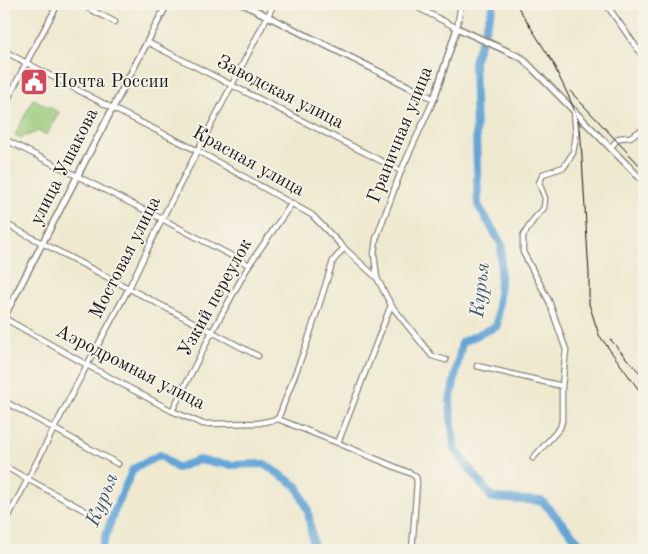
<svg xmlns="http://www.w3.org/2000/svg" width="648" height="554" font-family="'Old Standard TT',serif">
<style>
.green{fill:#98c978;stroke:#5a724a}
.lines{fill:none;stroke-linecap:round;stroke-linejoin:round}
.river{stroke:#62a5d7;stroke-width:8}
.minor-casing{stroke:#868276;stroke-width:7}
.tertiary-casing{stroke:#868276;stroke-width:8}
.minor{stroke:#fff;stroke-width:4.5}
.tertiary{stroke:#fff;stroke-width:5}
.rail{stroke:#1c1c1c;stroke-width:1}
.labels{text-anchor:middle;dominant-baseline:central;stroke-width:4;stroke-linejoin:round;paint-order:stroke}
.poi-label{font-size:19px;fill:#1c1c1c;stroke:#f7f3e8;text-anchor:start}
.street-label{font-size:19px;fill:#1c1c1c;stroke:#f7f3e8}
.water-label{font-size:20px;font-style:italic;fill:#3c5a70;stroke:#f7f3e8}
</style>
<rect width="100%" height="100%" fill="#f7f3e8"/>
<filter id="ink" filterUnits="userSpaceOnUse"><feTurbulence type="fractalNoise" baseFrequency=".02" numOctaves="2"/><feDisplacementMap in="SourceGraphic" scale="10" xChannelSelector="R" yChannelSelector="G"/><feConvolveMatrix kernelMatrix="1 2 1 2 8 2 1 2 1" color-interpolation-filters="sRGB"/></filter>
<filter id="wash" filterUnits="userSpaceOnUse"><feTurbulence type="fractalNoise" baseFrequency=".0096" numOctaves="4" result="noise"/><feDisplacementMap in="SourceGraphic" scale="20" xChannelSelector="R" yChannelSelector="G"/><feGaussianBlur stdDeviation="1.12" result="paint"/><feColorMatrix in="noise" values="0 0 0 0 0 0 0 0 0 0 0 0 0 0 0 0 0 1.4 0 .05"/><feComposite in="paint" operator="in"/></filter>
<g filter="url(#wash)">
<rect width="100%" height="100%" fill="#efe9d0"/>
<path class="green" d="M 33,99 L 59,112 L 47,135 L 39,131 L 21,138 L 15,135 Z"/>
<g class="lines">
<path class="river" d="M 494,4 L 474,61 L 478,205 L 502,245 L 497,326 L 462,342 L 450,402 L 454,448 L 492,498 L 542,501 L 586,550
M 101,550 L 114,512 L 133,469 L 160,455 L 177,468 L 198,460 L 231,465 L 264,464 L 297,486 L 308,510 L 314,550"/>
</g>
</g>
<g filter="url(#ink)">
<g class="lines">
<g class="minor-casing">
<path id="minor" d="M 80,4 L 115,22
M 411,4 L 457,28 L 461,4
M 606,4 L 644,58
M 147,42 L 401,171
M 4,51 L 112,108 L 198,151 L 312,215 L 344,248 L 377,278 L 391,305 L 432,356 L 446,360
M 4,107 L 26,63 L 58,4
M 4,139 L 162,219 L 249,265
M 610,148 L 619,138 L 630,137 L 644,129
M 4,223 L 258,356
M 377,278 L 374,254 L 376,239 L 401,171 L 434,99
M 4,318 L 87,365 L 172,411 L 203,424 L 259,423 L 278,419 L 338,443 L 412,474 L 416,477 L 417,482 L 412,550
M 477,366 L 562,386
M 4,401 L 118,464
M 172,411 L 212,332 L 249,265 L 292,203
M 278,419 L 307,343 L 333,261 L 344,248
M 338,443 L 391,305
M 533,458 L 560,428 L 562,421 L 562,386 L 566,350 L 549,301 L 523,252 L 523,236 L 534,219 L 544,208 L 545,198 L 539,183 L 543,174 L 564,167 L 573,153 L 576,135 L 574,110
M 4,466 L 91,514
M 4,525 L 87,365 L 129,288 L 162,219 L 274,4"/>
</g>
<g class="tertiary-casing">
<path id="tertiary" d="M 243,4 L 434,99 L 457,28 L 522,58 L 644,182
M 4,317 L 167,4"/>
</g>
<use href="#minor" class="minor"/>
<use href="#tertiary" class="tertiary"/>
<path class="rail" d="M 516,4 L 557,69
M 553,64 L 569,97 L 580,125 L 589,274 L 589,304 L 599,335 L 644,397
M 570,91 L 644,170
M 610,339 L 626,358 L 644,377"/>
</g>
</g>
<defs>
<g id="civic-square" transform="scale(1.4375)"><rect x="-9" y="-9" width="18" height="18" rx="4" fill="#d1495b" stroke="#f7f3e8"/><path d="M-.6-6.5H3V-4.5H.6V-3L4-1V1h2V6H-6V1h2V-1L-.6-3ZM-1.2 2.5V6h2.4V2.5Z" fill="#fff"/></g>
</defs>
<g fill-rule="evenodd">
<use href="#civic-square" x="34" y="82"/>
</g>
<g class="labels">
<g class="poi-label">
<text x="53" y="82">Почта России</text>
</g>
<g class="street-label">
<text transform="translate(280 93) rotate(27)">Заводская улица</text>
<text transform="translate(401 135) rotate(-68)">Граничная улица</text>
<text transform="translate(248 162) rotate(29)">Красная улица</text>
<text transform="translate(65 167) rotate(-63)">улица Ушакова</text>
<text transform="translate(126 258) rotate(-63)">Мостовая улица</text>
<text transform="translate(216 298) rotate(-61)">Узкий переулок</text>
<text transform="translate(130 368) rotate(27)">Аэродромная улица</text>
</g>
<g class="water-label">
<text transform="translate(481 290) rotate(-84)">Курья</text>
<text transform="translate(103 500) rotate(-68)">Курья</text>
</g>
</g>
<rect width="648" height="554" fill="none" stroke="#f7f3e8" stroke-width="20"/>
</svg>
